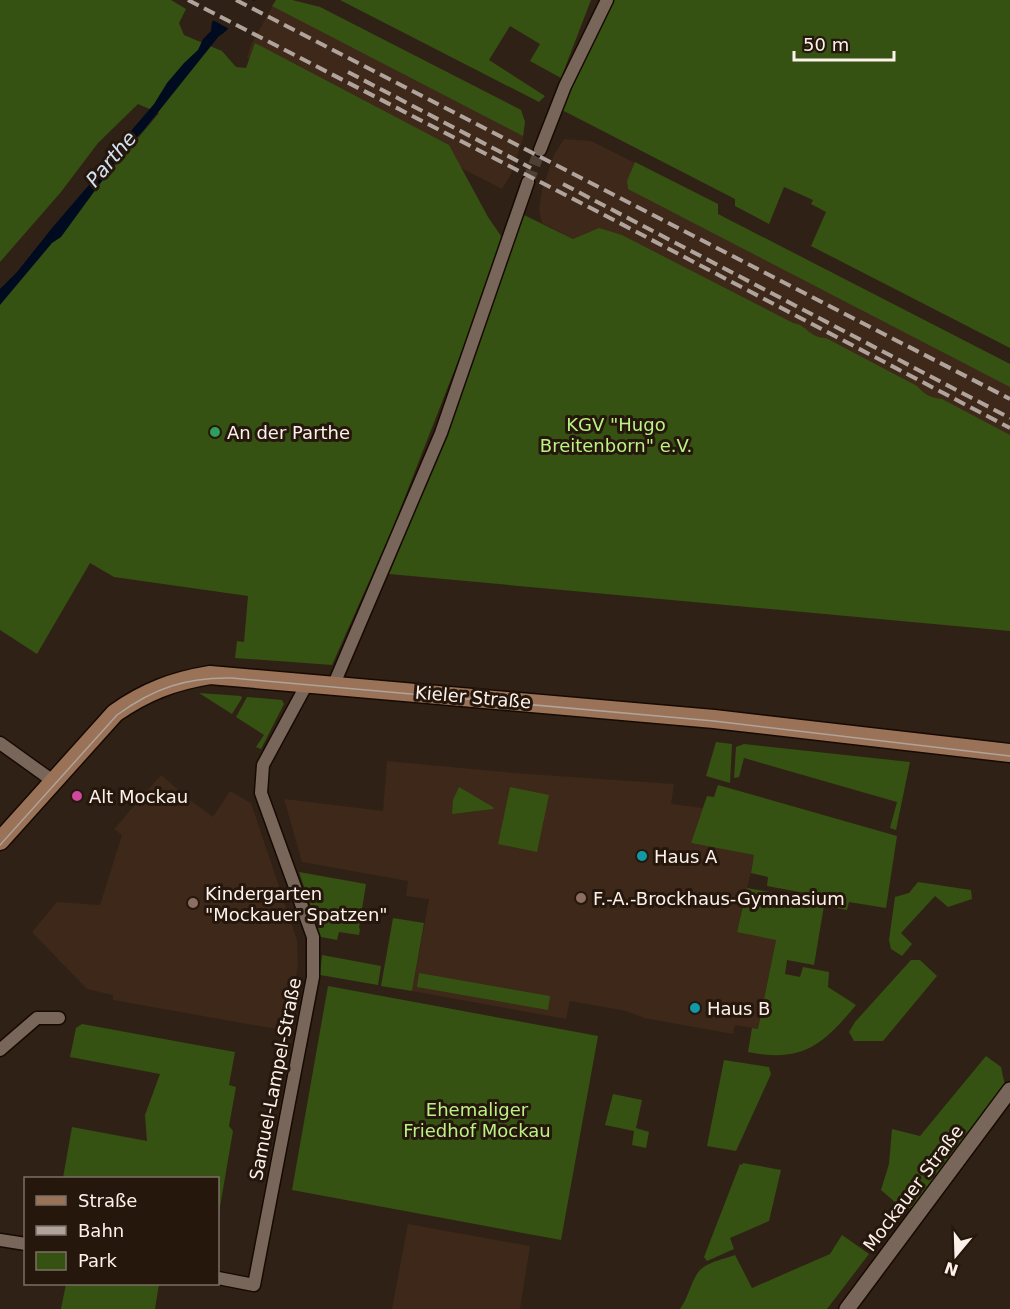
<svg xmlns="http://www.w3.org/2000/svg" width="1010" height="1309" font-family="'DejaVu Sans',sans-serif">
<style>
.built{fill:#3d281a}
.green{fill:#355212}
.water{fill:#000b1f}
.pier{fill:#302116}
.lines{fill:none;stroke-linecap:round;stroke-linejoin:round}
.minor-tunnel{stroke:#4f4036;stroke-width:12;stroke-dasharray:12 6;stroke-linecap:butt}
.minor-casing{stroke:#170a03;stroke-width:15}
.tertiary-casing{stroke:#170a03;stroke-width:18}
.secondary-casing{stroke:#170a03;stroke-width:21}
.minor{stroke:#79665a;stroke-width:12}
.tertiary{stroke:#79665a;stroke-width:15}
.secondary{stroke:#997257;stroke-width:18}
.tram{stroke:#afa39b;stroke-width:1.5}
.rail{stroke:#afa39b;stroke-width:4;stroke-dasharray:12 6;stroke-linecap:butt}
.leisure-dot{fill:#2e9e5b;stroke:#26170d;stroke-width:2}
.hotel-dot{fill:#d1479c;stroke:#26170d;stroke-width:2}
.culture-dot{fill:#0f9aa8;stroke:#26170d;stroke-width:2}
.education-dot{fill:#8d6e63;stroke:#26170d;stroke-width:2}
.labels{text-anchor:middle;dominant-baseline:central;stroke-width:6;stroke-linejoin:round;paint-order:stroke}
.park-label{font-size:18px;fill:#baf283;stroke:#26170d}
.poi-label{font-size:18px;fill:#fcf2eb;stroke:#26170d;text-anchor:start}
.street-label{font-size:18px;fill:#fcf2eb;stroke:#26170d}
.water-label{font-size:20px;font-style:italic;fill:#d2e3f5;stroke:#26170d}
</style>
<rect width="100%" height="100%" fill="#302116"/>
<path class="built" d="M 276,0 L 292,0 L 320,7 L 521,110 L 525,122 L 523,139 L 511,174 L 502,189 L 247,58 L 251,45 Z
M 564,139 L 591,141 L 718,204 L 718,214 L 1010,364 L 1010,461 L 542,223 L 539,210 L 542,190 L 554,155 Z
M 387,761 L 514,773 L 674,784 L 671,804 L 703,808 L 691,843 L 755,855 L 737,931 L 776,940 L 758,1029 L 735,1025 L 733,1034 L 644,1018 L 626,1011 L 570,1001 L 566,1019 L 412,991 L 429,899 L 406,896 L 408,881 L 302,862 L 284,799 L 383,811 Z
M 161,775 L 191,801 L 213,817 L 230,791 L 251,803 L 297,940 L 298,965 L 287,1031 L 113,1000 L 113,995 L 87,989 L 32,932 L 57,902 L 100,905 L 122,835 L 114,829 Z
M 408,1224 L 530,1246 L 520,1309 L 392,1309 Z"/>
<path class="green" d="M 0,0 L 171,0 L 186,9 L 179,23 L 184,35 L 222,51 L 236,67 L 246,68 L 255,43 L 449,145 L 488,217 L 501,236 L 496,264 L 392,530 L 332,665 L 235,658 L 237,641 L 244,642 L 248,596 L 114,577 L 90,563 L 37,654 L 0,630 L 0,303 L 159,113 L 138,104 L 98,143 L 61,192 L 0,262 Z
M 276,0 L 292,0 L 320,7 L 521,110 L 525,122 L 523,136 L 272,6 Z
M 340,0 L 591,0 L 561,78 L 530,61 L 540,44 L 510,26 L 489,60 L 545,96 L 539,102 Z
M 612,0 L 1010,0 L 1010,348 L 811,246 L 826,212 L 811,204 L 813,200 L 784,187 L 769,224 L 735,206 L 735,199 L 562,110 L 575,78 Z
M 635,162 L 718,204 L 718,214 L 1010,364 L 1010,387 L 628,189 L 627,181 Z
M 522,214 L 573,239 L 599,228 L 622,235 L 793,323 C 808,325 807,337 826,338 L 917,386 C 925,395 931,398 942,399 L 1010,435 L 1010,631 L 389,574 L 447,435 Z
M 199,693 L 241,696 L 242,698 L 232,714 Z
M 247,697 L 282,700 L 284,704 L 261,749 L 256,747 L 264,735 L 236,717 Z
M 716,742 L 732,744 L 730,783 L 706,776 Z
M 744,744 L 910,762 L 896,830 L 890,828 L 897,802 L 744,758 L 739,777 L 734,778 L 736,747 Z
M 718,785 L 897,836 L 886,908 L 849,902 L 847,910 L 824,906 L 814,965 L 787,960 L 785,974 L 800,977 L 803,967 L 829,972 L 828,987 L 856,1005 C 823,1045 802,1063 748,1052 L 752,1028 L 758,1029 L 776,940 L 737,932 L 747,888 L 804,898 L 805,893 L 767,886 L 768,877 L 751,873 L 754,855 L 691,843 L 707,796 L 714,797 Z
M 459,787 L 493,807 L 493,809 L 452,814 L 453,800 Z
M 510,787 L 549,795 L 537,852 L 498,844 Z
M 299,872 L 366,884 L 359,928 L 360,929 L 359,935 L 339,932 L 337,940 L 321,937 Z
M 918,882 L 971,890 L 972,899 L 948,907 L 935,896 L 901,933 L 912,944 L 902,956 L 891,949 L 889,940 L 895,897 L 909,893 Z
M 393,918 L 424,923 L 412,991 L 381,986 Z
M 322,955 L 381,966 L 378,985 L 320,975 Z
M 911,960 L 920,960 L 937,976 L 883,1041 L 854,1041 L 849,1032 L 855,1022 Z
M 419,973 L 550,996 L 548,1010 L 417,987 Z
M 328,986 L 598,1036 L 561,1240 L 292,1190 Z
M 82,1024 L 235,1052 L 229,1085 L 236,1087 L 229,1126 L 233,1131 L 218,1218 L 218,1178 L 63,1178 L 72,1127 L 147,1141 L 145,1115 L 160,1074 L 70,1057 L 76,1028 Z
M 986,1056 L 1001,1067 L 1005,1086 L 920,1204 L 904,1210 L 881,1190 L 889,1164 L 892,1129 L 920,1136 Z
M 724,1060 L 769,1067 L 771,1074 L 736,1151 L 707,1146 Z
M 613,1094 L 642,1100 L 636,1128 L 649,1132 L 646,1148 L 632,1145 L 634,1131 L 605,1125 Z
M 743,1163 L 781,1170 L 769,1221 L 730,1238 L 734,1249 L 707,1261 L 704,1257 L 740,1164 L 742,1165 Z
M 842,1235 L 869,1254 L 827,1309 L 680,1309 C 688,1298 690,1285 697,1274 C 703,1263 724,1259 735,1255 L 752,1288 L 830,1254 Z
M 66,1284 L 159,1284 L 155,1309 L 61,1309 Z"/>
<path class="water" d="M 236,0 L 255,0 C 245,9 228,32 219,36 L 143,131 L 126,148 L 61,237 L 52,243 L 0,305 L 0,289 L 17,272 L 52,228 L 100,172 L 107,159 L 154,104 L 167,83 L 184,63 L 198,50 L 203,39 L 211,31 L 212,22 Z"/>
<path class="pier" d="M 231,0 L 252,0 L 257,2 L 231,30 L 211,19 Z"/>
<g class="lines">
<path class="minor-tunnel" d="M 528,182 L 540,150"/>
<g class="minor-casing">
<path id="minor" d="M 540,150 L 565,86 L 607,0
M 334,684 L 441,433 L 528,182
M 0,743 L 53,781
M 0,1050 L 37,1018 L 59,1018
M 0,1240 L 26,1244
M 218,1278 L 254,1285 L 313,977 L 313,937 L 261,793 L 263,765 L 308,682"/>
</g>
<g class="tertiary-casing">
<path id="tertiary" d="M 847,1309 L 1010,1090"/>
</g>
<g class="secondary-casing">
<path id="secondary" d="M 0,841 L 115,713 C 145,692 173,681 210,675 L 714,719 L 1010,753"/>
</g>
<use href="#minor" class="minor"/>
<use href="#tertiary" class="tertiary"/>
<use href="#secondary" class="secondary"/>
<path class="tram" d="M 0,845 L 117,715 C 154,688 187,677 232,678 L 714,721 L 1010,756"/>
<path class="rail" d="M 188,0 L 610,218 L 1010,428
M 236,0 L 1010,399
M 348,72 L 531,168
M 563,184 L 1010,418"/>
</g>
<circle class="leisure-dot" cx="215" cy="432" r="6"/>
<circle class="hotel-dot" cx="77" cy="796" r="6"/>
<g class="culture-dot">
<circle cx="642" cy="856" r="6"/>
<circle cx="695" cy="1008" r="6"/>
</g>
<g class="education-dot">
<circle cx="581" cy="898" r="6"/>
<circle cx="193" cy="903" r="6"/>
</g>
<g class="labels">
<g class="park-label">
<text x="616" y="424">KGV "Hugo<tspan x="616" dy="21">Breitenborn" e.V.</tspan></text>
<text x="477" y="1109">Ehemaliger<tspan x="477" dy="21">Friedhof Mockau</tspan></text>
</g>
<g class="poi-label">
<text x="227" y="432">An der Parthe</text>
<text x="89" y="796">Alt Mockau</text>
<text x="654" y="856">Haus A</text>
<text x="205" y="893">Kindergarten<tspan x="205" dy="21">"Mockauer Spatzen"</tspan></text>
<text x="593" y="898">F.-A.-Brockhaus-Gymnasium</text>
<text x="707" y="1008">Haus B</text>
</g>
<g class="street-label">
<text transform="translate(473 697) rotate(5)">Kieler Straße</text>
<text transform="translate(275 1079) rotate(-79)">Samuel-Lampel-Straße</text>
<text transform="translate(913 1188) rotate(-53)">Mockauer Straße</text>
</g>
<g class="water-label">
<text transform="translate(111 159) rotate(-50)">Parthe</text>
</g>
</g>
<rect x="24" y="1177" width="195" height="108" fill="#26170d" stroke="#7c6f66" stroke-width="1.5"/>
<rect x="36" y="1196" width="30" height="9" fill="#997257" stroke="#7c6f66" stroke-width="1.5"/>
<text x="78" y="1207" font-size="18" fill="#fcf2eb">Straße</text>
<rect x="36" y="1226" width="30" height="9" fill="#afa39b" stroke="#7c6f66" stroke-width="1.5"/>
<text x="78" y="1237" font-size="18" fill="#fcf2eb">Bahn</text>
<rect x="36" y="1252" width="30" height="18" fill="#355212" stroke="#7c6f66" stroke-width="1.5"/>
<text x="78" y="1267" font-size="18" fill="#fcf2eb">Park</text>
<g transform="translate(956 1255) rotate(199)" stroke="#26170d" stroke-width="4.5" paint-order="stroke">
<path d="M0-4.5L10 22L0 15L-10 22Z" fill="#fcf2eb"/>
<text y="-9" font-size="16" font-weight="bold" text-anchor="middle" fill="#fcf2eb">N</text>
</g>
<path d="M794 51v9h100v-9" fill="none" stroke="#fcf2eb" stroke-width="3"/>
<text x="803" y="51" font-size="18" fill="#fcf2eb" stroke="#26170d" stroke-width="4.5" paint-order="stroke">50 m</text>
</svg>
